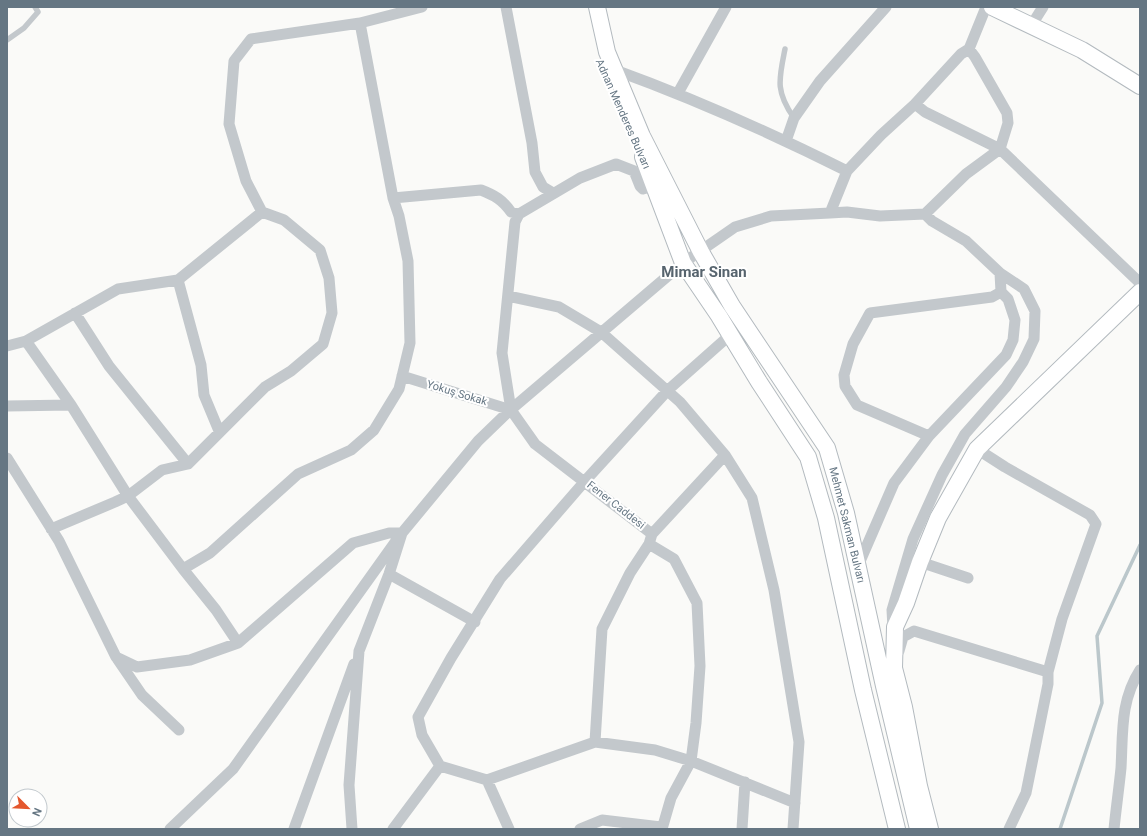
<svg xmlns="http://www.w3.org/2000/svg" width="1147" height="836" font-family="Roboto,sans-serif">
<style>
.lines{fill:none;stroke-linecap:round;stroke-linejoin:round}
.stream{stroke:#bbc7cb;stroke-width:3.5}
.secondary-casing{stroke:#b3babf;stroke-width:18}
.lane{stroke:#c3c8cc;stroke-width:5.5}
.street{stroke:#c3c8cc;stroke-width:11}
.secondary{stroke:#fff;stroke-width:16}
.labels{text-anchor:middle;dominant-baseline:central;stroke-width:4;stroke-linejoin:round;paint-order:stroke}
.street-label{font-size:11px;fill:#657683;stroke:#fff}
.district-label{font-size:15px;font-weight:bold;fill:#57646e;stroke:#fff}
</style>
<rect width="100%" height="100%" fill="#fafaf8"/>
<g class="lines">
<path class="stream" d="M 1060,829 L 1102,703 L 1097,636 L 1140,545"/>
<g class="secondary-casing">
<path id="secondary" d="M 597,7 L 607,52 L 642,136 L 701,252 L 732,306 L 827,448 L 846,513 L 884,686 L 918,829
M 992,7 L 1082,50 L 1140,86
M 643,157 L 683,263 L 719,316 L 759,382 L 808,457 L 826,518 L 863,690 L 897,829
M 930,829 L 919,786 L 904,707 L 894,668 L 895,627 L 906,603 L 920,562 L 938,518 L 977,449 L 1140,292"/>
</g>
<path class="lane" d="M 7,40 L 24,28 L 38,12 L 35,7
M 785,49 C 779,79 775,91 794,118"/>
<path class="street" d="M 506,7 L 532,143 L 535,172 L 543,187 L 553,193
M 360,23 L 393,198
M 1031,26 L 1043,7
M 969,49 L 986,7
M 615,70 C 695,99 771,133 847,171
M 678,93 L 726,7
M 915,104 L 925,112 L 1000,149 L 1140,283
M 786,141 L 794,118 L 820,81 L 886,7
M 654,186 L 643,189 L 640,186 L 634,171 L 616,164 L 580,178 L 519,214 L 515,222 L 502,353 L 511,410 L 535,444 L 652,534 L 649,544 L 674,559 L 697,603 L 700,666 L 696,723 L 691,761 L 671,798 L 662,829
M 830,213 L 847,212 L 880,216 L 925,214 L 932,221 L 966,241 L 1000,273 L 1024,289 L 1035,311 L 1034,339 L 1023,362 L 1006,387 L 965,434 L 942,475 L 913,539 L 892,610 L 893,628
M 178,280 L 201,365 L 204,395 L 219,431
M 508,296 L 559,307 L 601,332 L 680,402 L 725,455 L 752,498 L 774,590 L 799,742 L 793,829
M 75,313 L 109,366 L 188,464
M 730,335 L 668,390 L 585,481 L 500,579 L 451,658 L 418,717 L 422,735 L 440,766 L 487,780 L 595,742 L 655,750 L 691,761 L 795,803
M 26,341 L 71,405
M 7,346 L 26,341 L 118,289 L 178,280 L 262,212
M 402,376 L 511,410
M 7,406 L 71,405 L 128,496 L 183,569 L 210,553 L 298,474 L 351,450 L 374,430 L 399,389 L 410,343 L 408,261 L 399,216 L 393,198 L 481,190 C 494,195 503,200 511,212 L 519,214
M 929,436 L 857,405 L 845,386 L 844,375 L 853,344 L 870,313 L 992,297 L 1001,292
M 977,449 L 1005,467 L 1090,515 L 1096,524 L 1062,619 L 1048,672 L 1048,684 L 1026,793 L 1009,829
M 7,458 L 59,541 L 116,657 L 137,667 L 190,660 L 238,643 L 353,543 L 389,533 L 402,533
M 51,529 L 115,502 L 128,496 L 162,470 L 188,464 L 265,387 L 291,371 L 323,344 L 332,313 L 329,278 L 320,250 L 284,220 L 262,212 L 246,181 L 229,124 L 234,61 L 251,39 L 360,23 L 422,7
M 652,534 L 725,455
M 920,562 L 968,578
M 858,566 L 894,483 L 929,436 L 1006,355 L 1013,340 L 1015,320 L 1008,299 L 1001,292 L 1000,273
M 183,569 L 216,610 L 238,643
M 389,574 L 475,622
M 899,651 L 903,637 L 914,631 L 1048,672
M 116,657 L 142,695 L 179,730
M 595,742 L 602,629 L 630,573 L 649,544
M 487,780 L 509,829
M 170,829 L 233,769 L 396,541
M 294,829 L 354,664
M 352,829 L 349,785 L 359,651 L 389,574 L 402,533 L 478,441 L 508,412 L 683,263 L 735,227 L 771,216 L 830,213 L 847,171 L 881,135 L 915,104 L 961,54 L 969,49 L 975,57 L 1007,113 L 1008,123 L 1000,149 L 966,174 L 925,214
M 393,829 L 440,766
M 580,829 L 602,820 L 661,827
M 742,829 L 745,782
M 1114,829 C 1116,809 1119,788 1121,768 C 1123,733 1120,701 1140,670"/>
<use href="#secondary" class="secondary"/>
</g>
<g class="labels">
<g class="street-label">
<text transform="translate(623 114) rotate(66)">Adnan Menderes Bulvarı</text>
<text transform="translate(457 393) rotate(17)">Yokuş Sokak</text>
<text transform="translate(616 505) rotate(38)">Fener Caddesi</text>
<text transform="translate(847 525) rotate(76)">Mehmet Sakman Bulvarı</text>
</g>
<g class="district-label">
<text x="704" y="272">Mimar Sinan</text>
</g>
</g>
<rect width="1147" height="836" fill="none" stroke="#657683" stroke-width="16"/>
<g transform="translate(28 808) rotate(114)"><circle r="19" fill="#ffffff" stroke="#c1c8cd"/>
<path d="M0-3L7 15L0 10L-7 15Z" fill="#e4572e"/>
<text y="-6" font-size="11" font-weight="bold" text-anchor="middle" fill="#657683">N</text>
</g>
</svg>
